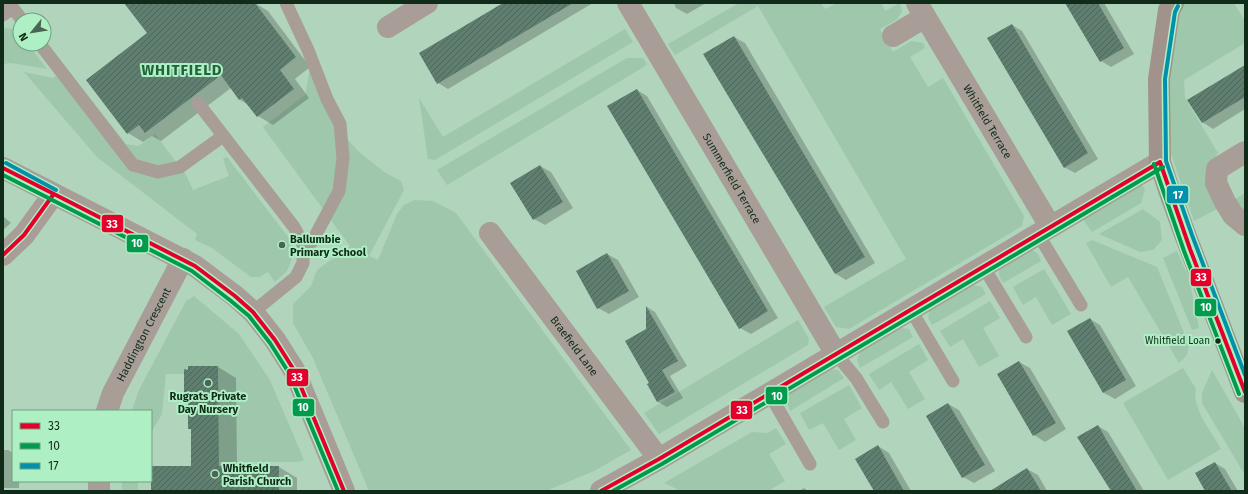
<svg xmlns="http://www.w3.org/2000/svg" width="1248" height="494" font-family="'Fira Sans',sans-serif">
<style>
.green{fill:#9ec7ac}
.shadow{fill:#0003}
.building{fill:url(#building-hatch)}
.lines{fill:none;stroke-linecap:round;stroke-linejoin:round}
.lane{stroke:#a89e97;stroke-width:13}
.street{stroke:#a89e97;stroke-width:22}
.secondary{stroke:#a1938b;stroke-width:22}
.bus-1-casing{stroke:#aef0c4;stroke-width:7}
.bus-2-casing{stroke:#aef0c4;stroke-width:7}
.bus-3-casing{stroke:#aef0c4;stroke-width:7}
.bus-1{stroke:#e4002b;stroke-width:4}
.bus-2{stroke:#029a4c;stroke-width:4}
.bus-3{stroke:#0390aa;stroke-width:4}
.poi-dot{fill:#496653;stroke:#aef0c4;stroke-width:1.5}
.bus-dot{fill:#112b1b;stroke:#aef0c4;stroke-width:1.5}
.labels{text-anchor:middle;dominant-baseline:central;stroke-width:4;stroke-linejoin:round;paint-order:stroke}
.bus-label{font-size:10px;fill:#112b1b;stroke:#aef0c4;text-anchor:end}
.street-label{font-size:11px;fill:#112b1b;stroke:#aef0c4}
.poi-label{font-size:11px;font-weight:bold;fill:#112b1b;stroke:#aef0c4;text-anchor:start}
.district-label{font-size:15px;font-weight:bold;letter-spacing:1px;fill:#22633e;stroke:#aef0c4}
.line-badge{stroke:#aef0c4;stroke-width:1.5}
.badge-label{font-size:11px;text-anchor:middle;font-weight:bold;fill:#fff}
</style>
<defs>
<pattern id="building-hatch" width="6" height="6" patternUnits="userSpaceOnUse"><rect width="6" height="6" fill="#607e70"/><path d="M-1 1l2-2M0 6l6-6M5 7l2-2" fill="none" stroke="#4e675b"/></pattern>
</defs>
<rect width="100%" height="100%" fill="#b1d4bc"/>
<path class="green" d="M 739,3 L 821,3 L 825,9 L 837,3 L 881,3 L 885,11 L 900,3 L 902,12 L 896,20 L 880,29 L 893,52 L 911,41 L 923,43 L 925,48 L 910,57 L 928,87 L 943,78 L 1024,216 L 1022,226 L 849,329 L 836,327 L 824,307 L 906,259 L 758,6 L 675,55 L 668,44 Z
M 1185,3 L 1234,3 L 1245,21 L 1245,43 L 1184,80 L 1185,98 L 1218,153 L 1210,166 L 1221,207 L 1194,221 L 1169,148 L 1167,78 L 1178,12 Z
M 7,28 C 20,31 20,31 20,44 L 28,44 L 47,69 L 11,63 L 3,64 L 3,29 Z
M 625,29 L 633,42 L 435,160 L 428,159 L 419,98 L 443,137 Z
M 627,58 L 643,58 L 647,65 L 447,185 L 437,170 Z
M 66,68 L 126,144 L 139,146 L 155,134 L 186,175 L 193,190 L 229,176 L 223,159 L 227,157 L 291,241 L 294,254 L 287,271 L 275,282 L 268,272 L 259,277 L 251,277 L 212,248 L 195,240 L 197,234 L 97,157 L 24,72 L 53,78 Z
M 310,69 L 341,132 L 358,151 L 384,172 L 401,181 L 404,190 L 369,256 L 378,260 L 397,214 L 404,205 L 414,200 L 433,201 L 456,213 L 631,450 L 594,471 L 546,491 L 369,491 L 313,358 L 293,323 L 293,304 L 311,286 L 317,270 L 350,246 L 263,127 L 305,95 Z
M 1141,184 L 1145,189 L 1141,203 L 1092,232 L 1082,218 Z
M 1245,193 L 1245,213 L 1232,201 Z
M 1143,209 L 1160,222 L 1162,240 L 1153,250 L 1140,252 L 1099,234 Z
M 1092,240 L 1157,267 L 1189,345 L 1187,355 L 1179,363 L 1128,277 L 1111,287 L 1086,243 Z
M 1031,249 L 1038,254 L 1041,261 L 1003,283 L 999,276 L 999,269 Z
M 1177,251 L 1189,278 L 1199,328 L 1192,330 L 1163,258 Z
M 1044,269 L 1071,314 L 1052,325 L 1036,297 L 1023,305 L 1013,287 Z
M 972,285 L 982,287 L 986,294 L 932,325 L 928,318 L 930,309 Z
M 194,296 L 239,334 L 270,380 L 304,460 L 298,462 L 219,462 L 218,366 L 188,366 L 188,370 L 184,370 L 184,374 L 166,374 L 162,414 L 153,429 L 151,429 L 151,411 L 132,411 L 138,392 L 186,301 Z
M 990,301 L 1000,318 L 983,328 L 999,356 L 979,367 L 963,339 L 950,347 L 940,331 Z
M 798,320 L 809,339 L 808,345 L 659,434 L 644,413 Z
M 900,328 L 909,329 L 913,337 L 860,368 L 857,360 L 860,351 Z
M 919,344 L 928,360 L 909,372 L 925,399 L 908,409 L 891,382 L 879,390 L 869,374 Z
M 1183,368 L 1196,389 C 1191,408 1212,432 1221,449 L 1168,480 L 1123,403 Z
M 831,369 L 838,370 L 844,378 L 790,411 L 787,402 L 790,393 Z
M 1212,370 L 1242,423 L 1245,430 L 1245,475 L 1202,403 L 1202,393 Z
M 849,385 L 862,408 L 844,419 L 856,440 L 839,450 L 823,423 L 809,430 L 800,413 Z
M 776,428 L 786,444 L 769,454 L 785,481 L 768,491 L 681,491 L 664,483 L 752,432 L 768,433 Z
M 122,481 L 138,481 L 138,491 L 122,491 Z"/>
<path class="shadow" d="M 126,3 L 255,3 L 268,11 L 310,67 L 295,79 L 309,98 L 273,125 L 258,116 L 249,105 L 240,100 L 231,88 L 161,141 L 152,136 L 143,142 L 128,133 L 87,80 L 149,33 Z
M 505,3 L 593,3 L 448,89 L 438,83 Z
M 674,3 L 706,3 L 687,14 L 676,8 Z
M 1066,3 L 1104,3 L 1134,54 L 1111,67 L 1101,61 Z
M 1012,25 L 1022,31 L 1098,159 L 1075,173 L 1064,167 Z
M 734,37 L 745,43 L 875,263 L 846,280 L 836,274 Z
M 1245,66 L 1245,109 L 1213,129 L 1202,122 Z
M 637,90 L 647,96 L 778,318 L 751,334 L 740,328 Z
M 540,166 L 551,172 L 573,208 L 545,225 L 534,219 Z
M 3,216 L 11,223 L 3,230 Z
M 607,254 L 618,260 L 639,297 L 609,314 L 598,308 Z
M 647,307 L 655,312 L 687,366 L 670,376 L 683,398 L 667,407 L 658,402 L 648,385 L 650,383 L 647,330 Z
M 1090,319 L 1100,325 L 1136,386 L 1115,399 L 1104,393 L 1068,332 Z
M 1019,362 L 1030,368 L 1066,429 L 1045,442 L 1034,435 L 998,375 Z
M 218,367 L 236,378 L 237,467 L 279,467 L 297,478 L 297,491 L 151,491 L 151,467 L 192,467 L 192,430 L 189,428 L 189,398 L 185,396 Z
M 948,404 L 959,410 L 995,471 L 974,483 L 963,477 L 927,417 Z
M 1098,426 L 1108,432 L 1144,491 L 1111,491 Z
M 878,446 L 889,453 L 911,491 L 875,491 Z
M 3,450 L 8,450 L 13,453 L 13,481 L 19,481 L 19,488 L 3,488 Z
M 1215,463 L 1225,469 L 1238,491 L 1206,491 Z
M 1027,469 L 1038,475 L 1047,491 L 1015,491 Z
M 804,488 L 808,491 L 799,491 Z"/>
<path class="building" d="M 124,3 L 255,3 L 296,57 L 280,70 L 294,89 L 257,117 L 242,98 L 239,100 L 221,75 L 145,133 L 139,125 L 127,134 L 86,80 L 147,33 Z
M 503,3 L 573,3 L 437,84 L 419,53 Z
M 1065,3 L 1098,3 L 1124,48 L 1100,62 Z
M 1012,24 L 1088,153 L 1064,168 L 987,38 Z
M 734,36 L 865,257 L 835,274 L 703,54 Z
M 1245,65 L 1245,97 L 1202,123 L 1187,100 Z
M 637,89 L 768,311 L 739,329 L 607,106 Z
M 540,165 L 563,202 L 533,220 L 510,183 Z
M 607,253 L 629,291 L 597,309 L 576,271 Z
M 646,306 L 678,361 L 662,370 L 675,392 L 657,402 L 647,384 L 649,383 L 625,341 L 646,329 Z
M 1090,318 L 1126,380 L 1103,393 L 1067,331 Z
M 1019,361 L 1056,423 L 1033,436 L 997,374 Z
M 188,366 L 218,366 L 219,466 L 279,466 L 279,491 L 151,491 L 151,466 L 191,466 L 191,429 L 188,429 L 188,396 L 184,396 L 184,369 L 188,370 Z
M 948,403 L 985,465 L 962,478 L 926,416 Z
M 1098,425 L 1107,441 L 1137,491 L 1111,491 L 1087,453 L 1077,437 Z
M 878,445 L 887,461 L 904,491 L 874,491 L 855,459 Z
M 1215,462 L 1224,478 L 1232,491 L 1205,491 L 1195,473 Z
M 1027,468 L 1041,491 L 990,491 Z"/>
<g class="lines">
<path class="lane" d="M 9,3 L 22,20
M 286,3 L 308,50 L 327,99 L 340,124 L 343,158 L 339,191 L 312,242 L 303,244
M 3,15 L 13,8
M 40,44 L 133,165 L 158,172 L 180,167 L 223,136
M 198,103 L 294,227 L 303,244 L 303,263 L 296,277 L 253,312
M 1038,234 L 1081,305
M 983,266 L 1026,337
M 911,310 L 953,381
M 836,354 L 856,378 L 883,422
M 769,393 L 810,464"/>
<g class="street">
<path id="s1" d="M 628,3 L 836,354"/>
<path id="s2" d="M 917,3 L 1050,226"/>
<path d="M 388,27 L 427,3"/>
<path d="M 893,36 L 925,17"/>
<path d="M 1245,152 L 1217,169 L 1216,183 L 1225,202 L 1233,215 L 1245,225"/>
<path d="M 3,168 L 195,266 L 235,296 L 253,312 L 275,340 L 294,370 L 344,491"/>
<path id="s3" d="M 490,233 L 659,459"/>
<path d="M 3,255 L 24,235 L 53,195"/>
<path id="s4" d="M 107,411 L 113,393 L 183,259"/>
<path d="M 99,491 L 99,481"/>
<path d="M 601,491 L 659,459 L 1160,162"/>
</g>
<path class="secondary" d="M 1173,3 L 1169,10 L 1159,79 L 1160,162 L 1169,190 L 1186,237 L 1245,392"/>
<g class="bus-1-casing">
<path id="bus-1" d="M 1160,162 L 1190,249 L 1245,392
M 3,168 L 195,266 L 235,296 L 253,312 L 275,340 L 294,370 L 344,491
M 3,255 L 24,235 L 53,195
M 601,491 L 659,459 L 1160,162"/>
</g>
<g class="bus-2-casing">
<path id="bus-2" d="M 1154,164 L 1184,251 L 1239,394
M 3,175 L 192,271 L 231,301 L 249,316 L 270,343 L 289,373 L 338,491
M 613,491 L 662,464 L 1163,167"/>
</g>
<g class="bus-3-casing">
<path id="bus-3" d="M 1178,6 L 1175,12 L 1165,79 L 1166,161 L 1192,235 L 1245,375
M 6,163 L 56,190"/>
</g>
<use href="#bus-1" class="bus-1"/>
<use href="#bus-2" class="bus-2"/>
<use href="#bus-3" class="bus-3"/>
</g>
<g class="poi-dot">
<circle cx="282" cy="245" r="4"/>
<circle cx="208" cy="383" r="4"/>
<circle cx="215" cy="474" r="4"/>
</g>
<circle class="bus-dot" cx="1218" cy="341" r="3.5"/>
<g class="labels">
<g class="bus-label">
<text x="1210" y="341">Whitfield Loan</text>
</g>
<g class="street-label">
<text stroke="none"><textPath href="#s2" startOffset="138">Whitfield Terrace</textPath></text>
<text stroke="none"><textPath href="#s1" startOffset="204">Summerfield Terrace</textPath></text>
<text stroke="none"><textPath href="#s4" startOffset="85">Haddington Crescent</textPath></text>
<text stroke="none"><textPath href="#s3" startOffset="141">Braefield Lane</textPath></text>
</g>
<g class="poi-label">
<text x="290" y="239">Ballumbie<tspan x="290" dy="13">Primary School</tspan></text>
<text x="208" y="396" text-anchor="middle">Rugrats Private<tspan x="208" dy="13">Day Nursery</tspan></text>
<text x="223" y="468">Whitfield<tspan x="223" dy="13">Parish Church</tspan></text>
</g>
<g class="district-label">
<text x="182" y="70">WHITFIELD</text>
</g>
</g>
<g class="line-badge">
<rect x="1166" y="185" width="23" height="19" rx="4" fill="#0390aa"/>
<rect x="101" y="214" width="23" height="19" rx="4" fill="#e4002b"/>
<rect x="126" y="234" width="23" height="19" rx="4" fill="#029a4c"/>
<rect x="1190" y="268" width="22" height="19" rx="4" fill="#e4002b"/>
<rect x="1194" y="298" width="23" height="19" rx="4" fill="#029a4c"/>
<rect x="286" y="368" width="23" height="19" rx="4" fill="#e4002b"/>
<rect x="765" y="386" width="23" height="19" rx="4" fill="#029a4c"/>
<rect x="292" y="398" width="23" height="19" rx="4" fill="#029a4c"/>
<rect x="730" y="400" width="23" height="20" rx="4" fill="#e4002b"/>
</g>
<g class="badge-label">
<text x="1178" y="199">17</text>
<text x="112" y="228">33</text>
<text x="137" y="247">10</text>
<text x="1201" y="281">33</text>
<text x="1206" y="311">10</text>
<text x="297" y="381">33</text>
<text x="777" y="400">10</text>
<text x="303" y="411">10</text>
<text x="742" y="414">33</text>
</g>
<rect width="1248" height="494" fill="none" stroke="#112b1b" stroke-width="8"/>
<rect x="12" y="410" width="140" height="72" fill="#aef0c4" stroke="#6fa180"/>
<rect x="20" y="423" width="20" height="6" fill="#e4002b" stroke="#6fa180"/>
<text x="48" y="430" font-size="12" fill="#112b1b">33</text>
<rect x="20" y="443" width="20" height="6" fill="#029a4c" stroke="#6fa180"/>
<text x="48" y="450" font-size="12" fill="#112b1b">10</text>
<rect x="20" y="463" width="20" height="6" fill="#0390aa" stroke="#6fa180"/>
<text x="48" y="470" font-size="12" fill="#112b1b">17</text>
<g transform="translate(32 32) rotate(240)"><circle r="19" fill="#aef0c4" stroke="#6fa180"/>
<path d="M0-3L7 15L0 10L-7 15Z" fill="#496653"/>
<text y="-6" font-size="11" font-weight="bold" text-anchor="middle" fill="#112b1b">N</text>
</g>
</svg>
